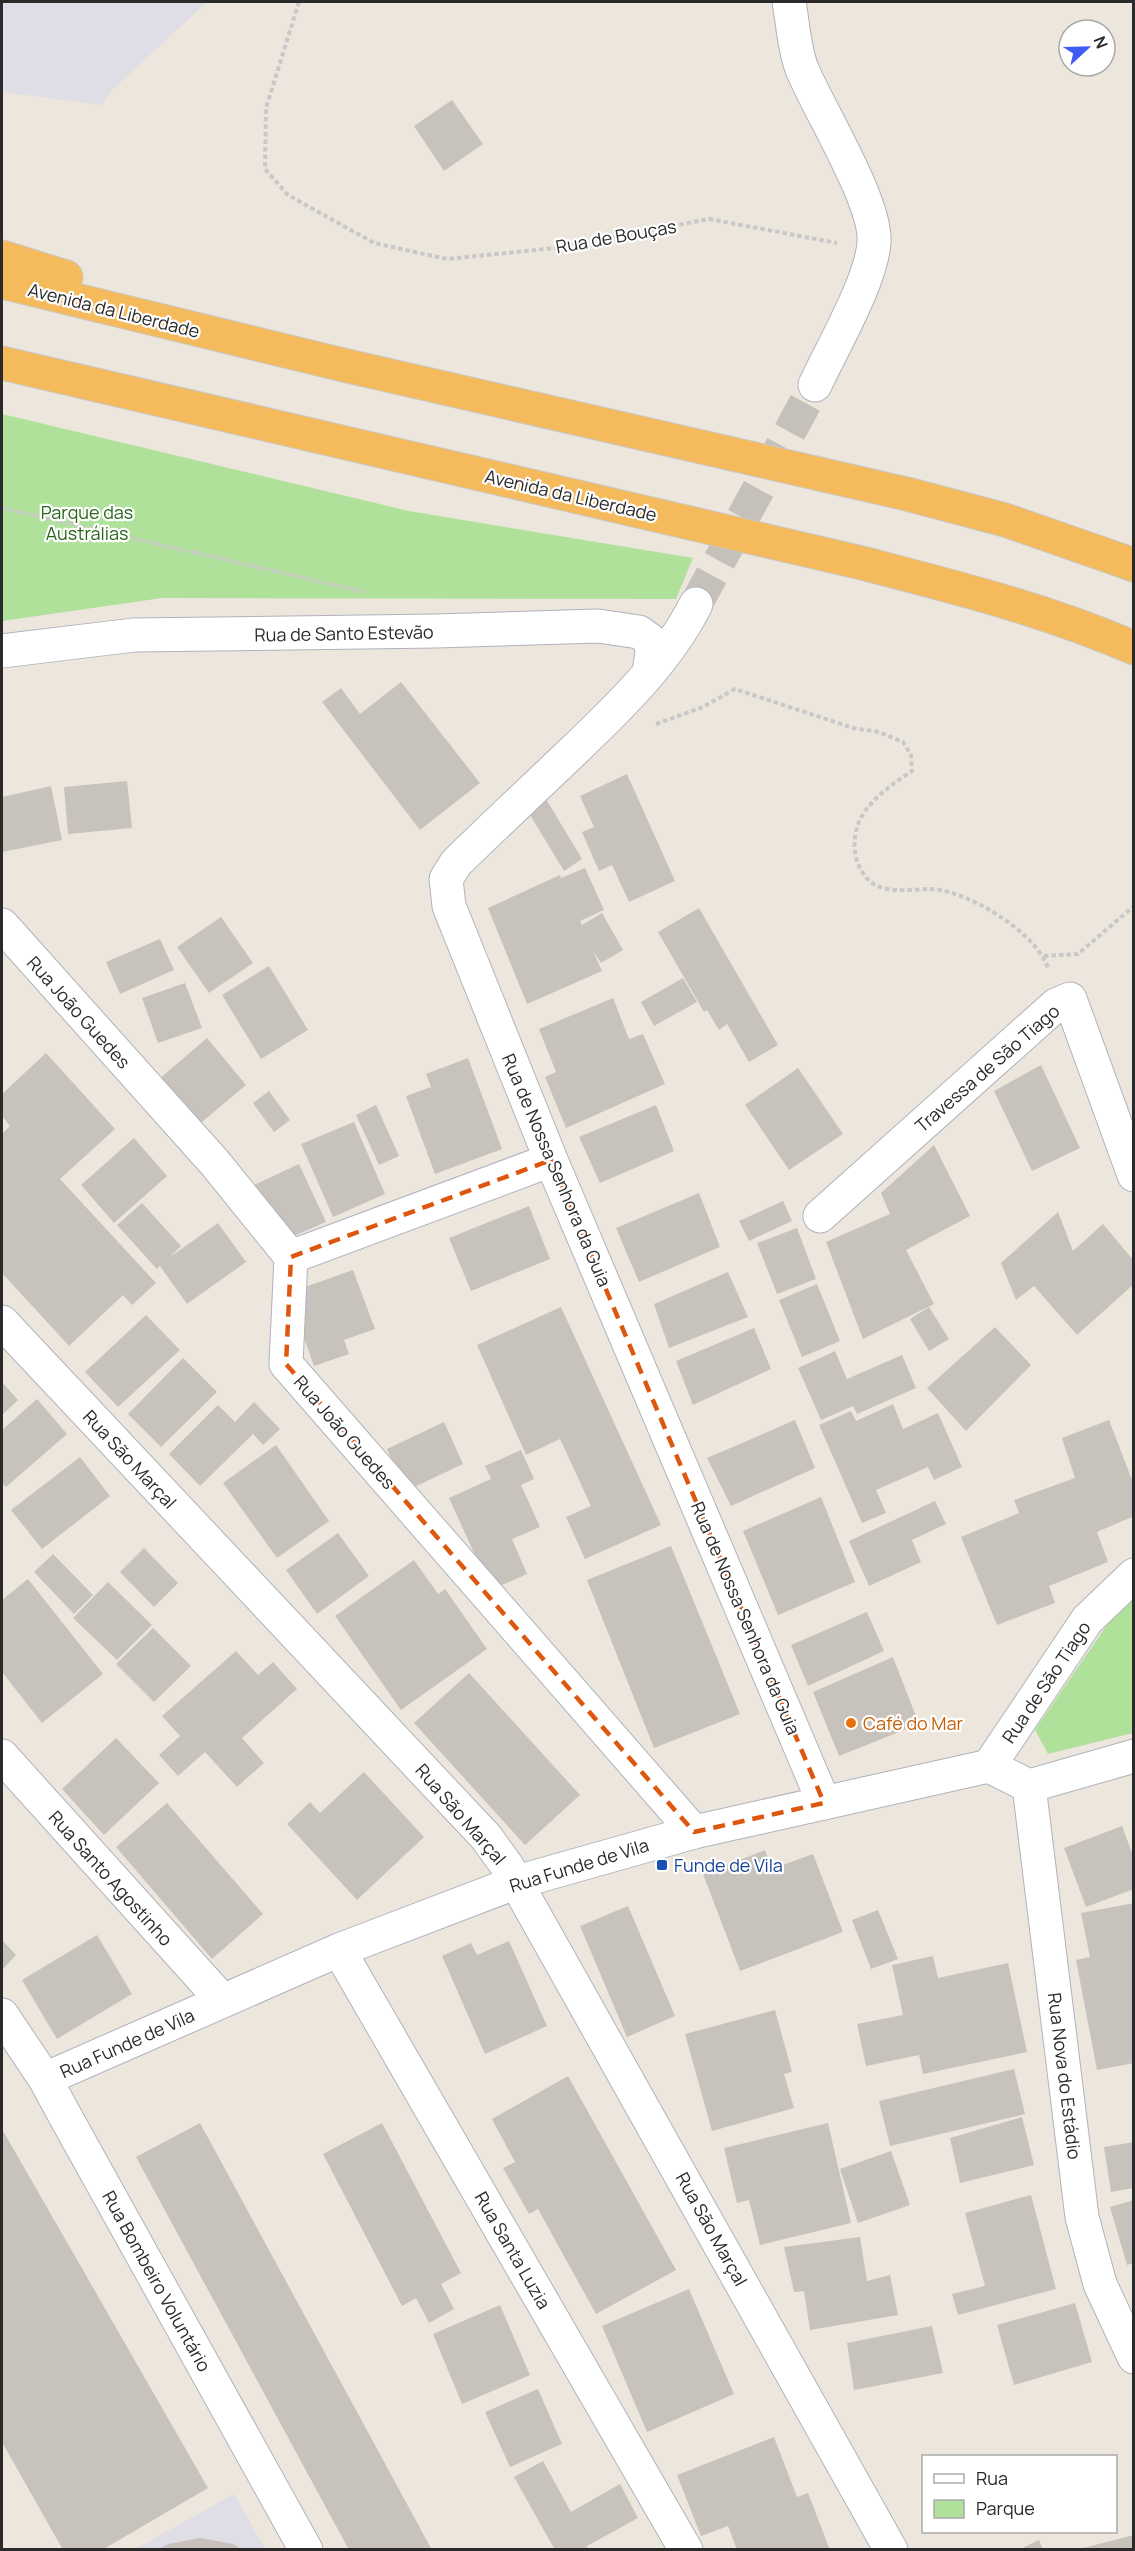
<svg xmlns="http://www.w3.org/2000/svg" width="1135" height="2551" font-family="Manrope,sans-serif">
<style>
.industrial{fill:#dfdde5}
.green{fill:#b0e19a}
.building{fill:#c7c3bc}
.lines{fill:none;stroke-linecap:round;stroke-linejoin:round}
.minor-tunnel{stroke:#c5c0b9;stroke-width:33;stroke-dasharray:33 16;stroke-linecap:butt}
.minor-casing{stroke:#b0b2be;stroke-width:35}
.tertiary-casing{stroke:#b0b2be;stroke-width:35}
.trunk-casing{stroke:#c8c8c8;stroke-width:35}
.path{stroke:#c8c8c8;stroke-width:4;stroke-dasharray:4.5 3;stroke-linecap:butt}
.minor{stroke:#fff;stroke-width:33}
.tertiary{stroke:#fff;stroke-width:33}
.trunk{stroke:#f4ba5c;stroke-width:33}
.marked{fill:none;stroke:#de570e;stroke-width:4.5;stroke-dasharray:12 8;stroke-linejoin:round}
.food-dot{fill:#e8710a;stroke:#fff;stroke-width:2}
.transit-dot{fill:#1a4fb4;stroke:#fff;stroke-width:2}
.labels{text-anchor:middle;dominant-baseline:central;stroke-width:4.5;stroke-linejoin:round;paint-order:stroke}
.street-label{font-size:18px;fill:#2a2a2a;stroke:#fff}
.park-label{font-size:18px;fill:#29661c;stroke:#fff}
.food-label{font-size:18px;fill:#c56008;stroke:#fff;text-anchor:start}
.transit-label{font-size:18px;fill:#164399;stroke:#fff;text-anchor:start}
</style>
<rect width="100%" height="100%" fill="#ece6dd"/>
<path class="industrial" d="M 2,2 L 207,2 L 110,92 L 102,105 L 2,92 Z
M 234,2494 L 265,2549 L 134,2550 Z"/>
<path class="green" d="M 2,414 L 409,511 L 693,558 L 676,599 L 162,598 L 2,621 Z
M 1133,1597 L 1133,1733 L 1048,1754 L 1035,1730 L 1115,1613 Z"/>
<path class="building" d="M 452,100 L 483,144 L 444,171 L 414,126 Z
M 401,682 L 480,783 L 420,830 L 322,702 L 341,688 L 360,714 Z
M 627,774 L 675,881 L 629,902 L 612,865 L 599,871 L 582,832 L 594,827 L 580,796 Z
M 127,781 L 132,828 L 68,834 L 64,787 Z
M 51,786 L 62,840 L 2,852 L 2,797 Z
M 546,799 L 582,859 L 564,871 L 527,810 Z
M 585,868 L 604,910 L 580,921 L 582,925 L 602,913 L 623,950 L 601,963 L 593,951 L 602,971 L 527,1004 L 488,908 L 560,875 L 561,878 Z
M 699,908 L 778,1045 L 749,1062 L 727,1024 L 719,1030 L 707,1010 L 704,1012 L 658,932 Z
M 221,917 L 253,963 L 209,993 L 177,947 Z
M 160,939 L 174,970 L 120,994 L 106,962 Z
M 269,966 L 308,1030 L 261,1059 L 222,995 Z
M 683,978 L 697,1002 L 654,1026 L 641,1002 Z
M 185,983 L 202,1028 L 158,1043 L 142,998 Z
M 613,998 L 629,1039 L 643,1034 L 665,1084 L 566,1128 L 545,1077 L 556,1072 L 539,1029 Z
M 207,1038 L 246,1085 L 190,1132 L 151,1086 Z
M 46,1053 L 115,1129 L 60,1179 L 156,1283 L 132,1305 L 123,1295 L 69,1346 L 2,1273 L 2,1134 L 10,1126 L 2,1116 L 2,1094 Z
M 468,1058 L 502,1149 L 435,1174 L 406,1096 L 431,1087 L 426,1074 Z
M 1041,1065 L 1080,1148 L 1032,1171 L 994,1091 Z
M 798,1068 L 843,1134 L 789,1170 L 745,1105 Z
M 269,1091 L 290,1120 L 274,1132 L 253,1103 Z
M 376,1105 L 399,1156 L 379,1165 L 356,1115 Z
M 656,1105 L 674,1151 L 600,1183 L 579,1137 Z
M 354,1122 L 385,1194 L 333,1217 L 301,1144 Z
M 134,1138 L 167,1176 L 114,1223 L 81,1185 Z
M 934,1145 L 970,1216 L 906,1250 L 934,1304 L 863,1339 L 826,1242 L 890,1214 L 881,1193 Z
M 299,1164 L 326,1222 L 280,1242 L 254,1185 Z
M 699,1193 L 720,1247 L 639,1282 L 616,1228 Z
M 783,1201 L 792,1221 L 749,1241 L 739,1221 Z
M 142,1203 L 181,1246 L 170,1257 L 218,1223 L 246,1262 L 187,1304 L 160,1266 L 157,1269 L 117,1225 Z
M 529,1206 L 550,1259 L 471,1291 L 449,1238 Z
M 1058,1212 L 1073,1251 L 1103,1224 L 1134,1261 L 1134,1284 L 1077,1335 L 1034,1286 L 1016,1300 L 1001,1263 Z
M 797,1228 L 816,1279 L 777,1294 L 757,1243 Z
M 353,1270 L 375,1329 L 344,1340 L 349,1354 L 314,1366 L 288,1293 Z
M 728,1272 L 748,1317 L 669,1348 L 654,1304 Z
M 817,1284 L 840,1341 L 802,1357 L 779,1300 Z
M 561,1307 L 661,1525 L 585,1559 L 566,1517 L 591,1506 L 560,1439 L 526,1455 L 477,1345 Z
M 929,1307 L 949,1339 L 929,1351 L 910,1319 Z
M 146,1315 L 180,1350 L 118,1407 L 85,1372 Z
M 995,1327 L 1031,1365 L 966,1431 L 927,1388 Z
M 754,1328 L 771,1369 L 693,1405 L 676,1361 Z
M 835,1351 L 847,1379 L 902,1355 L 916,1388 L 857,1414 L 853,1406 L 821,1420 L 798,1368 Z
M 183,1358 L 217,1392 L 161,1447 L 128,1414 Z
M 2,1382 L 18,1400 L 2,1415 Z
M 37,1399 L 67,1434 L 6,1487 L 2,1483 L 2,1430 Z
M 254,1402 L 280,1429 L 263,1445 L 253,1434 L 200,1486 L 169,1454 L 218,1405 L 235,1422 Z
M 893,1404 L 903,1429 L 938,1413 L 962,1467 L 934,1480 L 928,1467 L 876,1490 L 886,1513 L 862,1523 L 819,1425 L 851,1411 L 856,1421 Z
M 795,1420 L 815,1468 L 731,1506 L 707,1458 Z
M 1109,1420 L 1134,1485 L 1134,1516 L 1097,1532 L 1108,1562 L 1049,1586 L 1055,1603 L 997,1625 L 961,1537 L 1019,1513 L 1014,1500 L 1075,1478 L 1062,1438 Z
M 444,1422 L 463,1464 L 406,1491 L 387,1449 Z
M 276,1445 L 329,1521 L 277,1558 L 223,1483 Z
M 521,1450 L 534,1479 L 521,1485 L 540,1527 L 512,1539 L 527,1574 L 491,1590 L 449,1498 L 491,1479 L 485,1466 Z
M 80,1457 L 110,1496 L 42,1549 L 11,1510 Z
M 821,1497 L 855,1582 L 778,1615 L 743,1531 Z
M 935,1501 L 946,1524 L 912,1540 L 921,1562 L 869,1586 L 849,1541 Z
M 338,1533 L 369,1576 L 317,1614 L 286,1570 Z
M 671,1546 L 740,1714 L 654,1748 L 587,1580 Z
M 144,1548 L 178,1583 L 154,1607 L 120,1572 Z
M 53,1554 L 93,1595 L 74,1614 L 34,1572 Z
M 414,1560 L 438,1594 L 445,1589 L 487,1649 L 401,1710 L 335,1616 Z
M 28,1579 L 103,1674 L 42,1723 L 2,1672 L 2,1600 Z
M 108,1582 L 152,1625 L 117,1660 L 73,1618 Z
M 867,1612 L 884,1651 L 808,1686 L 791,1645 Z
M 153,1628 L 191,1666 L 154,1702 L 116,1664 Z
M 236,1651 L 258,1675 L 273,1662 L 297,1689 L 242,1738 L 264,1763 L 237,1787 L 205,1752 L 178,1776 L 159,1755 L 180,1736 L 162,1716 Z
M 893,1657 L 919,1724 L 839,1756 L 813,1692 Z
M 469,1673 L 580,1795 L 525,1845 L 414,1723 Z
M 116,1738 L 159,1783 L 104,1835 L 62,1789 Z
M 364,1772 L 424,1837 L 357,1900 L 287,1824 L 310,1802 L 320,1813 Z
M 167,1803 L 263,1914 L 212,1959 L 116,1847 Z
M 1122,1826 L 1134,1858 L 1134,1889 L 1086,1907 L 1064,1848 Z
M 765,1850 L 772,1869 L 813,1854 L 843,1932 L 740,1971 L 703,1874 Z
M 1134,1903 L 1134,2063 L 1097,2070 L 1076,1960 L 1090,1957 L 1081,1913 Z
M 628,1906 L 675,2016 L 627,2037 L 580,1926 Z
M 878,1910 L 898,1959 L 871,1969 L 852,1920 Z
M 97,1935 L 132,1994 L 57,2039 L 22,1980 Z
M 2,1940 L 16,1955 L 2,1970 Z
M 509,1941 L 547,2026 L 485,2054 L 442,1956 L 471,1943 L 477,1955 Z
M 933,1956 L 938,1978 L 1008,1963 L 1027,2052 L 923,2074 L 919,2055 L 866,2066 L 857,2024 L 903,2015 L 892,1965 Z
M 775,2010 L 792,2072 L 784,2074 L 794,2108 L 712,2131 L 685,2034 Z
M 1014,2069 L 1025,2114 L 890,2146 L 879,2101 Z
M 568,2076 L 676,2270 L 596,2314 L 538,2209 L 529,2214 L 503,2168 L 515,2162 L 492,2119 Z
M 1022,2117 L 1034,2165 L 960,2183 L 950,2138 Z
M 200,2123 L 432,2550 L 349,2550 L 136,2157 Z
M 382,2123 L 461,2273 L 441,2284 L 454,2309 L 429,2323 L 416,2298 L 402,2306 L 323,2154 Z
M 828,2123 L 851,2223 L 760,2245 L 749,2200 L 737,2203 L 724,2148 Z
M 2,2129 L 208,2488 L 102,2550 L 63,2550 L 2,2442 Z
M 1134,2142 L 1134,2188 L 1111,2192 L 1104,2147 Z
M 891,2151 L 910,2205 L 858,2223 L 840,2169 Z
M 1031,2195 L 1056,2289 L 958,2315 L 952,2294 L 985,2286 L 965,2213 Z
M 1134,2200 L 1134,2263 L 1127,2265 L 1110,2207 Z
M 860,2237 L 867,2281 L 890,2275 L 898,2315 L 810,2330 L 804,2291 L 794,2292 L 784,2247 Z
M 689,2289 L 734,2394 L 647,2432 L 602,2326 Z
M 1075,2303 L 1092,2362 L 1014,2385 L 997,2325 Z
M 500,2305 L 530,2375 L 462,2404 L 433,2334 Z
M 932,2326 L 943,2373 L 854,2390 L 847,2343 Z
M 538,2389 L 562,2444 L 510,2467 L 485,2412 Z
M 774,2437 L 797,2497 L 808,2493 L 830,2550 L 737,2550 L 728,2526 L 701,2536 L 677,2475 Z
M 543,2461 L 571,2512 L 620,2484 L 638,2518 L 587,2546 L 589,2550 L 555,2550 L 514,2477 Z
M 1134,2535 L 1134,2550 L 1079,2550 L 1079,2549 Z
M 200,2538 L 233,2544 L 243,2550 L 157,2550 L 168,2544 Z
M 1039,2540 L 1043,2550 L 1018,2550 Z"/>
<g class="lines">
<path class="minor-tunnel" d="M 696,604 L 815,385"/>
<g class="minor-casing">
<path id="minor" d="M 789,2 C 793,23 794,49 802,69 C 819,110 877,203 874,242 C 872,280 832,348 815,385
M 696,604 C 666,664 614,712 566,758 C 529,793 492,828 456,863 L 446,879 L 449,906 L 551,1160 L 824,1803
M 2,651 L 134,635 L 436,631 L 598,626 L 639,632 L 650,640 L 652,652 L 649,673
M 2,925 L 215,1163 L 291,1257 L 286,1364 L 694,1832
M 820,1216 L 1056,1005 L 1070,999 L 1134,1175
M 291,1257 L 551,1160
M 2,1322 L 486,1837 L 507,1866 L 891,2550
M 2,1756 L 222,2000
M 989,1766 L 1087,1620 L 1134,1575
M 339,1950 L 686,2550"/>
</g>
<g class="tertiary-casing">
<path id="tertiary" d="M 1029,1786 L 1082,2217 L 1100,2284 L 1134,2357
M 2,2015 L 45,2079 L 69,2123 L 306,2550
M 45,2079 L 339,1950 L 517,1882 L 694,1832 L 989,1766 L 1029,1786 L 1134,1756"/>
</g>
<g class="trunk-casing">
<path id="trunk" d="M 2,257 L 66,277
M 2,282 L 339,364 L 907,494 L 1005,520 L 1134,565
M 2,363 L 862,563 C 954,587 1047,610 1134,648"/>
</g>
<path class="path" d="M 299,2 L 266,108 L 265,169 L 288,195 L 374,243 L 447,259 L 555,248 L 709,219 L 837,243
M 2,508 L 365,592
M 656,724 L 703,707 L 735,689 L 853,728 L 879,732 L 903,742 L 911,755 L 912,771 C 879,793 845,817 857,861 C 860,869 865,878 872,883 C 888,894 913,889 931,889 C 967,890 1037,933 1048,968
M 1044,956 L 1078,954 L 1134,906"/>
<use href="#minor" class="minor"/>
<use href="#tertiary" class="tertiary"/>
<use href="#trunk" class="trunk"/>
</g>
<path class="marked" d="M 551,1160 L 824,1803 L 694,1832 L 286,1364 L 291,1257 Z"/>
<circle class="food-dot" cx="851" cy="1723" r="6"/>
<rect class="transit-dot" x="656" y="1859" width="12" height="12" rx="3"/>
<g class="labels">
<g class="street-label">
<text transform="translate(616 236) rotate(-10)">Rua de Bouças</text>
<text transform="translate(114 310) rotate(14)">Avenida da Liberdade</text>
<text transform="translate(571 495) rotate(13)">Avenida da Liberdade</text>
<text transform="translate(344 633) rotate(-1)">Rua de Santo Estevão</text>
<text transform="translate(79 1012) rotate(48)">Rua João Guedes</text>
<text transform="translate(987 1068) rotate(-41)">Travessa de São Tiago</text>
<text transform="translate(557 1170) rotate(67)">Rua de Nossa Senhora da Guia</text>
<text transform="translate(345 1432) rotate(49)">Rua João Guedes</text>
<text transform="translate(130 1459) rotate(47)">Rua São Marçal</text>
<text transform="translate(746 1618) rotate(67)">Rua de Nossa Senhora da Guia</text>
<text transform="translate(1046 1682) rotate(-56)">Rua de São Tiago</text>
<text transform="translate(461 1814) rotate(49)">Rua São Marçal</text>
<text transform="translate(579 1865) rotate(-17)">Rua Funde de Vila</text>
<text transform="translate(111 1878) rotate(48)">Rua Santo Agostinho</text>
<text transform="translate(127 2043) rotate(-24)">Rua Funde de Vila</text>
<text transform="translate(1065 2076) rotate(83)">Rua Nova do Estádio</text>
<text transform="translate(712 2229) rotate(61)">Rua São Marçal</text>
<text transform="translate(513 2250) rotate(60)">Rua Santa Luzia</text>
<text transform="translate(157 2281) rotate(61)">Rua Bombeiro Voluntário</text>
</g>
<g class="park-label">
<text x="87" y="512">Parque das<tspan x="87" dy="21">Austrálias</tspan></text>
</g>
<g class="food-label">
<text x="863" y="1723">Café do Mar</text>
</g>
<g class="transit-label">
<text x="674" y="1865">Funde de Vila</text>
</g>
</g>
<rect width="1135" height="2551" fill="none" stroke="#2a2a2a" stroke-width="6"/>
<rect x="922" y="2455" width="195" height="78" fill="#ffffff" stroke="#aaaaaa" stroke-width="1.5"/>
<rect x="934" y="2474" width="30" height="9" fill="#ffffff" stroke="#aaaaaa" stroke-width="1.5"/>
<text x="976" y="2485" font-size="18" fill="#2a2a2a">Rua</text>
<rect x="934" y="2500" width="30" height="18" fill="#b0e19a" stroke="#aaaaaa" stroke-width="1.5"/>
<text x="976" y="2515" font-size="18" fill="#2a2a2a">Parque</text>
<g transform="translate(1087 48) rotate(68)"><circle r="28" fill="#ffffff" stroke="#aaaaaa" stroke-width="1.5"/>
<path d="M0-4.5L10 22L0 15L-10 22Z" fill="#405cf6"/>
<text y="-9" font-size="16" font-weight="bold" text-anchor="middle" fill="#2a2a2a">N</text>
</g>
</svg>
